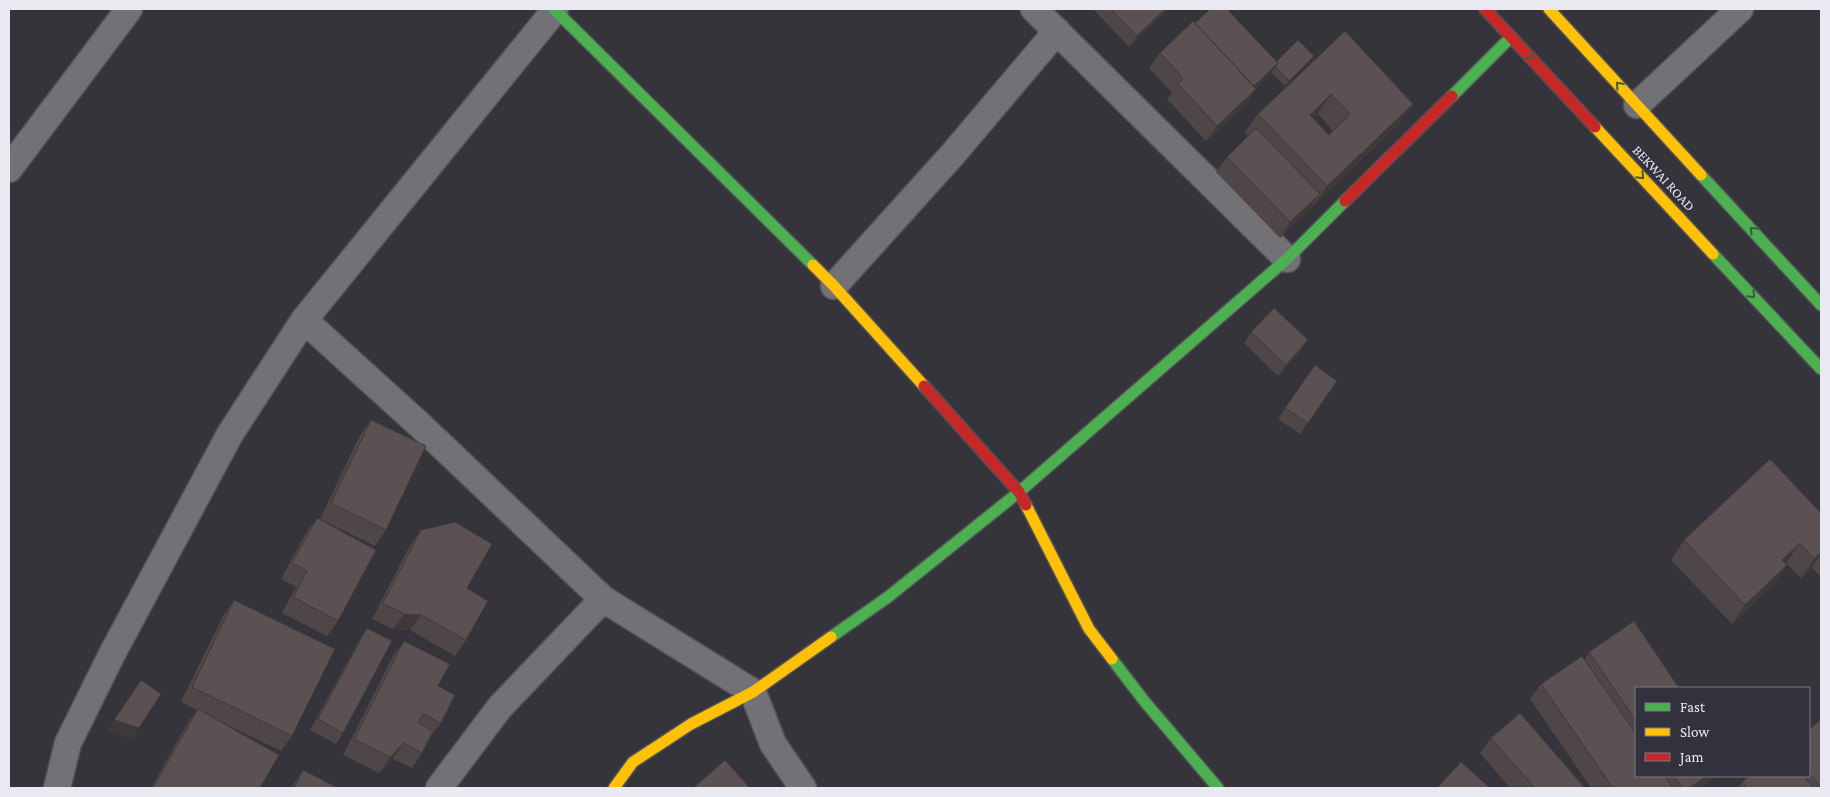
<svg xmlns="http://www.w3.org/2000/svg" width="1830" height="797" font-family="'Crimson Pro',serif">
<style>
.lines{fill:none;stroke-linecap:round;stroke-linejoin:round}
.street-casing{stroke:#535257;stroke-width:29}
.fast-casing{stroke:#535257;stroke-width:14}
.slow-casing{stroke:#535257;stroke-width:14}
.jam-casing{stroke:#535257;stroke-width:14}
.street{stroke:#727276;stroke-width:26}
.fast{stroke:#4caf50;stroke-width:11}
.slow{stroke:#ffc107;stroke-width:11}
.jam{stroke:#c62828;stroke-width:11}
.wall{fill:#4e4647;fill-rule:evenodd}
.shaded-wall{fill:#40393a}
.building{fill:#5b5153;stroke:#40393a;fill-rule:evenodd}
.oneway{stroke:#3c5d44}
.labels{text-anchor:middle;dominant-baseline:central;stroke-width:4;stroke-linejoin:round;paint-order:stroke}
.street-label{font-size:14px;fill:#eae9f1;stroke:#33313d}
</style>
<rect width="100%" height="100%" fill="#35343a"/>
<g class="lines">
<g class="street-casing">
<path id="street" d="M 1034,9 L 1287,259
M 1637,105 L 1740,9
M 9,169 L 129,9
M 834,286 L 953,154 L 1057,31
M 304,320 L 422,427 L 603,599 L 753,692 L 773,744 L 803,788
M 57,788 L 68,743 L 112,654 L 230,434 L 304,320 L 555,10
M 439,788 L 500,707 L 603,599"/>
</g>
<g class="fast-casing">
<path id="fast" d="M 554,9 L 813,265
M 1452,96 L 1511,37
M 1701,175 L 1821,305
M 1713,254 L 1821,369
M 831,637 L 888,597 L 1019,492 L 1287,259 L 1345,201
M 1112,659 L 1145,702 L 1218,788"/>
</g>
<g class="slow-casing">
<path id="slow" d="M 1549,9 L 1701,175
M 1595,127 L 1713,254
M 813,265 L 834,286 L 924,386
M 1026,505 L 1089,629 L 1112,659
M 614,788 L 633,762 L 691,724 L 753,692 L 831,637"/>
</g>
<g class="jam-casing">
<path id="jam" d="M 1485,9 L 1595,127
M 1345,201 L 1452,96
M 924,386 L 1019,492 L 1026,505"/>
</g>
<use href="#street" class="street"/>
<use href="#fast" class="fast"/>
<use href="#slow" class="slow"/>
<use href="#jam" class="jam"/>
</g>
<path class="wall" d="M 1093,9 L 1167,9 L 1165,13 L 1129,47 Z
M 1195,23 L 1277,61 L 1310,61 L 1285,86 L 1272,73 L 1256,88 L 1246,104 L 1206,141 L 1167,99 L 1172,93 L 1149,68 L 1160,53 Z
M 1345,31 L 1413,104 L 1400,123 L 1313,206 L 1312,205 L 1309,210 L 1280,238 L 1216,172 L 1227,157 L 1248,136 L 1244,133 L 1258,114 ZM 1318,114 L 1333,131 L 1329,135 L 1313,118 Z
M 1251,332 L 1301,351 L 1278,376 L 1244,343 Z
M 1315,365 L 1337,381 L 1300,434 L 1278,419 Z
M 371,420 L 386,530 L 375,546 L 320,519 L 360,435 Z
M 1821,513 L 1821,574 L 1820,576 L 1812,568 L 1801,578 L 1786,563 L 1785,563 L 1787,565 L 1773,585 L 1732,624 L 1671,560 L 1684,540 Z
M 317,518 L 338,621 L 327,636 L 282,613 L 296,587 L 281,579 L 306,533 Z
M 421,530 L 467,588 L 466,640 L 455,656 L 410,630 L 393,629 L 372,619 L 410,545 Z
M 234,600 L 292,736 L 281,751 L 217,720 L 260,788 L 151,788 L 187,724 L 197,710 L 181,702 L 223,616 Z
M 367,628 L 343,733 L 336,744 L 310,730 L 360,639 Z
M 404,641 L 438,686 L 441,723 L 430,738 L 422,753 L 412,768 L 393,759 L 379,773 L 343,755 L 393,656 Z
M 1589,652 L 1636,688 L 1636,776 L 1718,776 L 1700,788 L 1591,788 L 1530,699 L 1541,684 L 1585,659 Z
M 1821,719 L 1821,788 L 1734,788 L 1738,788 L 1742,782 L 1749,776 L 1809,776 L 1809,730 Z
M 1491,738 L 1585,788 L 1510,788 L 1480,753 Z
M 303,770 L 338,788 L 291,788 Z"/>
<path class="shaded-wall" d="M 1165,9 L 1167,9 L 1165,13 L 1129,47 L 1137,36 Z
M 1314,56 L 1310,61 L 1285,86 L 1289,81 Z
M 1278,63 L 1271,74 L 1245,98 L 1253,87 Z
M 1256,89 L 1246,104 L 1206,141 L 1217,126 Z
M 1331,94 L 1318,114 L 1296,134 L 1310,115 Z
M 1413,104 L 1400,123 L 1313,206 L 1327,186 Z
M 1320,194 L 1309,210 L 1280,238 L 1290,222 Z
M 1308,340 L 1301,351 L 1278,376 L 1286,365 Z
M 1800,543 L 1786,563 L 1768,580 L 1782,560 Z
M 1821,552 L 1821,554 L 1812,568 L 1801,578 L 1814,559 Z
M 1787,565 L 1773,585 L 1732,624 L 1745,605 Z
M 404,614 L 421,615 L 410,630 L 393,629 Z
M 114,720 L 139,728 L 131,739 L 107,731 Z
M 404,743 L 393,759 L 379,773 L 390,757 Z
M 1707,776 L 1718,776 L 1700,788 L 1689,788 Z"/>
<path class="building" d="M 1111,9 L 1165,9 L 1137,36 Z
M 1210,9 L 1227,9 L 1278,63 L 1254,86 L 1195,23 Z
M 1193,21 L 1256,89 L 1217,126 L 1178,84 L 1183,78 L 1160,53 Z
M 1345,31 L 1413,104 L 1327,186 L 1258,114 ZM 1331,94 L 1350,114 L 1329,135 L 1310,115 Z
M 1298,40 L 1314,56 L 1289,81 L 1276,67 L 1278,63 L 1277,61 Z
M 1256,128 L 1320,194 L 1290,222 L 1227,157 Z
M 1274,308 L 1308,340 L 1286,365 L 1251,332 Z
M 1315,365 L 1337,381 L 1308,423 L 1285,408 Z
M 371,420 L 426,446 L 386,530 L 331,503 Z
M 1770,459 L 1821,513 L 1821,552 L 1814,559 L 1800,543 L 1782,560 L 1787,565 L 1745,605 L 1684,540 Z
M 317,518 L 376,550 L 338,621 L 293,597 L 307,571 L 292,563 Z
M 455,522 L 492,544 L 467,588 L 488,601 L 466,640 L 421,615 L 404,614 L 383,603 L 421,530 Z
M 234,600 L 335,649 L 292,736 L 192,687 Z
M 1634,621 L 1679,688 L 1636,688 L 1636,721 L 1589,652 Z
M 367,628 L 392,641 L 343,733 L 318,719 Z
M 404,641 L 450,664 L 438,686 L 455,695 L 441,723 L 423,714 L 418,723 L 433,731 L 422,753 L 404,743 L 390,757 L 354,739 Z
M 1582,656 L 1636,734 L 1636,776 L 1665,776 L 1673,788 L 1613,788 L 1541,684 Z
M 141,680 L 161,694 L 139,728 L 114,720 Z
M 198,709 L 279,755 L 260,788 L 153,788 Z
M 1520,713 L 1585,788 L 1535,788 L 1491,738 Z
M 1821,719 L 1821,787 L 1809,773 L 1809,730 Z
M 725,760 L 750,788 L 693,788 Z
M 1461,762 L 1490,788 L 1437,788 Z
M 303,770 L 338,788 L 294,788 Z
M 1674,776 L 1707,776 L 1689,788 L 1682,788 Z
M 1749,776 L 1803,776 L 1814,788 L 1747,788 L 1742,782 Z"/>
<defs><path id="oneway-chevron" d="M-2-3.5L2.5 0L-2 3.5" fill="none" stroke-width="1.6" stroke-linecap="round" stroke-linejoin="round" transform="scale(1.25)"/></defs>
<g class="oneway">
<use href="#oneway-chevron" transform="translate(1530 57) rotate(47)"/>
<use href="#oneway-chevron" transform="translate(1619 85) rotate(-132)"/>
<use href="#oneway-chevron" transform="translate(1641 176) rotate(47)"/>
<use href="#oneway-chevron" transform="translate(1753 230) rotate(-133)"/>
<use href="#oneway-chevron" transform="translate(1752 295) rotate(47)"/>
</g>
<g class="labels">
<g class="street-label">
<text transform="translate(1664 178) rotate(47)">BEKWAI ROAD</text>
</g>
</g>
<rect width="1830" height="797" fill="none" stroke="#eae9f1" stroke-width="20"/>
<rect x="1635" y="687" width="175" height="90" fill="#33313d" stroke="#7c7b85"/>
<rect x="1645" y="703" width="25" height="8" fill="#4caf50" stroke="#7c7b85"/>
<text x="1680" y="712" font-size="15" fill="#eae9f1">Fast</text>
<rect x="1645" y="728" width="25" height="8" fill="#ffc107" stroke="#7c7b85"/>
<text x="1680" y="737" font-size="15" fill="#eae9f1">Slow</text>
<rect x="1645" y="753" width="25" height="8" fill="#c62828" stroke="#7c7b85"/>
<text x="1680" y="762" font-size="15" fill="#eae9f1">Jam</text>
</svg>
